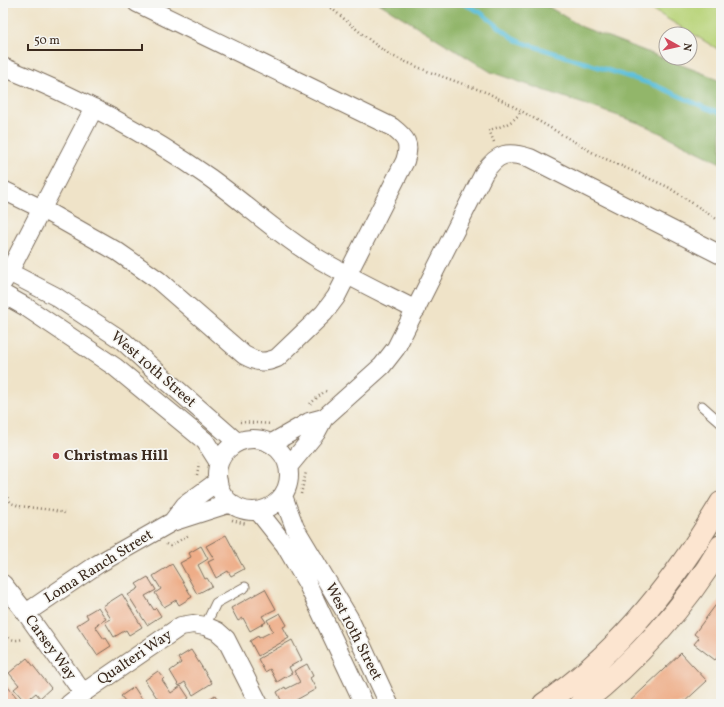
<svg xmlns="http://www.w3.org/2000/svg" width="724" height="707" font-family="Vollkorn,serif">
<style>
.green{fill:#b9d47a;stroke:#7a7f4c}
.forest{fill:#92b66a;stroke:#667044}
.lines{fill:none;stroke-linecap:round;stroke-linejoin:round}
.stream{stroke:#5dc0db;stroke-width:4.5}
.building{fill:#eead88}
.lane-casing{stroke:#7a6b5a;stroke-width:11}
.street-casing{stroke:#7a6b5a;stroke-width:20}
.secondary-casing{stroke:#7a6b5a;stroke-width:24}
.path{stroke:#7a6b5a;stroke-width:2.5;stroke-dasharray:1 3;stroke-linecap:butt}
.lane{stroke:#fff;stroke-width:9}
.street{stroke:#fff;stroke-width:18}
.secondary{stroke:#fce5d0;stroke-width:22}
.poi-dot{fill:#d1495b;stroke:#f6f6f2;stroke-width:1.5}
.labels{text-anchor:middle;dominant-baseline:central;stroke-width:3.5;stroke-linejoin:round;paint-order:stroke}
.street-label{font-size:15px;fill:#3b2a1e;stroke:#f6f6f2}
.poi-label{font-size:15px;font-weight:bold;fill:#3b2a1e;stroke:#f6f6f2;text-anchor:start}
</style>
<rect width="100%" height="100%" fill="#f6f6f2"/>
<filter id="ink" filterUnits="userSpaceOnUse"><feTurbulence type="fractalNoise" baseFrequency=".025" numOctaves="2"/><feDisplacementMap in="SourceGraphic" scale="8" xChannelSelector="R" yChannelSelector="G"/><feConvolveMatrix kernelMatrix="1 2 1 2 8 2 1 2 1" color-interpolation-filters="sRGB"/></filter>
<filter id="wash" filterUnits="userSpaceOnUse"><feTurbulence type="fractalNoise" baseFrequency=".012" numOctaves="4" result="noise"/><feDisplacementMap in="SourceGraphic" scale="16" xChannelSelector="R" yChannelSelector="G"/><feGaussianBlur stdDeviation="0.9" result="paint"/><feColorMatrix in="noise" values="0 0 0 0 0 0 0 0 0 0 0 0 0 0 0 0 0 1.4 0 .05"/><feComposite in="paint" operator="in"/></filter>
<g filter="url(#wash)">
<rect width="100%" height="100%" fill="#efe3c8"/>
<path class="green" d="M 655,3 L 721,3 L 721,51 L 651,9 Z"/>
<path class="forest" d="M 379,3 L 542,3 L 582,27 L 710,76 L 721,82 L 721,163 L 642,124 L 491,72 Z"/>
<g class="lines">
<path class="stream" d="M 462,3 L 480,12 L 516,40 L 527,44 L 657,86 L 706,108 L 721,113"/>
</g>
<g id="blocks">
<path class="building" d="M 226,535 L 244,569 L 231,576 L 228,571 L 216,578 L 208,562 L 214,559 L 206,546 Z
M 201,546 L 208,559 L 198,565 L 205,579 L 207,578 L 212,586 L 197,594 L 180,563 L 191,557 L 189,553 Z
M 172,564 L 192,597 L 179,605 L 176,600 L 164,607 L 155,593 L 161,589 L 153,576 Z
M 148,577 L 156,590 L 145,596 L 154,610 L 156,608 L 161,616 L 147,625 L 128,595 L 139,588 L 136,584 Z
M 265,589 L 276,609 L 262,616 L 266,622 L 250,631 L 243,618 L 238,621 L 231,608 Z
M 122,594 L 142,627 L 129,635 L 126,630 L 114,637 L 105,622 L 111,619 L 103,606 Z
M 721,598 L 721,654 L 720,654 L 715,660 L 694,644 L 699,638 L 694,634 Z
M 98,607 L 106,619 L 95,626 L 104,639 L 106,638 L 111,646 L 97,655 L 77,625 L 88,618 L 86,614 Z
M 280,613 L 287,625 L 283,627 L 289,638 L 258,656 L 250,641 L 258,636 L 259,638 L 273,631 L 267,620 Z
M 292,640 L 302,660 L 289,667 L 292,673 L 277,682 L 270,669 L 265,672 L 258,659 Z
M 191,650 L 212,683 L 193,695 L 185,682 L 179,686 L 170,671 L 181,663 L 178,658 Z
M 681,653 L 707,681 L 682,704 L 627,704 Z
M 27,658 L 51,688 L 40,698 L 36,693 L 25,702 L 14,689 L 19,685 L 9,673 Z
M 307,664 L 313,676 L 310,678 L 316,689 L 289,704 L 283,704 L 277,692 L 285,687 L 286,689 L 300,682 L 294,671 Z
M 158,671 L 164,678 L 162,680 L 171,693 L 181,686 L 189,698 L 180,704 L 176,704 L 175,702 L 173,704 L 161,704 L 145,680 Z
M 3,681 L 22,704 L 3,704 Z
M 134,687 L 145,704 L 119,704 L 125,701 L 121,696 Z
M 215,695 L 220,704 L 202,704 Z"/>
</g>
</g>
<g filter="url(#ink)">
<use href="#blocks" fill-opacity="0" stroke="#7a6b5a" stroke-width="1"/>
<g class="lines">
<g class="lane-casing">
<path id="lane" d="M 702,406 L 721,423
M 205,626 L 216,603 L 245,587"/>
</g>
<g class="street-casing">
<path id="street" d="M 3,67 C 76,96 146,133 210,178 C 246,204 279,235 317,258 C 349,277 383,293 416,310
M 3,190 L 42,209 L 118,252 L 158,280 L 244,355 C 257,362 263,364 277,358 L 324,313 L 336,297 L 405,161 C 411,143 406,138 392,127 L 137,3
M 3,269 L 55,296 L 123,341 L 157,372 L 237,442
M 3,282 L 9,272 L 94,108
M 3,294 L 26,307 L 115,367 L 205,441 L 219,463
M217 475a36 36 0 1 1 72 0a36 36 0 1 1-72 0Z
M 272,443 L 309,422 L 324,418
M 288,467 L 316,433 L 324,418 L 382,366 L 396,348 L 484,173 C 498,152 508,151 530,158 L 721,255
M 283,496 L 295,528 L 349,618 L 389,704
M 258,511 L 285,545 L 307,583 L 364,704
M 173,521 L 185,505 L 218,481
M 3,584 L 26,613 L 83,693
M 26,613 L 98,564 L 172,522 L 231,503
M 69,704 L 83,693 L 181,626 L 193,624 L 205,626 L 217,631 L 226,639 L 259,704"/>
</g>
<g class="secondary-casing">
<path id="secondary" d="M 544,704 C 619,653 675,581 721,503
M 581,704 C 635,662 687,605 721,546"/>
</g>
<path class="path" d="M 325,3 L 372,42 L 390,55 L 427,71 L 488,93 L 511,105 L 597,155 L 668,187 L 721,222
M 494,142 L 489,130 C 503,126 514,123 521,111
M 310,404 L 325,391 L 328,392
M 240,422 L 271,424
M 197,475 L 199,463
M 3,491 L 11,503 L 19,506 L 52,510 L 64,513
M 301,494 L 306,472
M 232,520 L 246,524
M 166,544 L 170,546 L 189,535
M 3,632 C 8,640 15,641 23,639"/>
<use href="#lane" class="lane"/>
<use href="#street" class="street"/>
<use href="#secondary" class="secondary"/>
</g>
</g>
<circle class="poi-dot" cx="56" cy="456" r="4"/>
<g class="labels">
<g class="street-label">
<text transform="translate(153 370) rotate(41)">West 10th Street</text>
<text transform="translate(99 567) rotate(-32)">Loma Ranch Street</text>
<text transform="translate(353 632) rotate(63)">West 10th Street</text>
<text transform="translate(50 648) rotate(54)">Carsey Way</text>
<text transform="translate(135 658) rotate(-34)">Qualteri Way</text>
</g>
<g class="poi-label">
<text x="64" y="456">Christmas Hill</text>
</g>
</g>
<rect width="724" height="707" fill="none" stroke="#f6f6f2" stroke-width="16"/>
<g transform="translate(678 46) rotate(98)"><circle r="19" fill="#f6f6f2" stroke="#aba49d"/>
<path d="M0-3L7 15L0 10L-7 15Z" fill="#d1495b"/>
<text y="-6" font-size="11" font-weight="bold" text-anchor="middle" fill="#3b2a1e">N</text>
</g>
<path d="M28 44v6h114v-6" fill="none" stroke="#3b2a1e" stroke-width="2"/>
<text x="34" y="44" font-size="12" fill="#3b2a1e" stroke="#f6f6f2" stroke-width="3" paint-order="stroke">50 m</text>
</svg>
